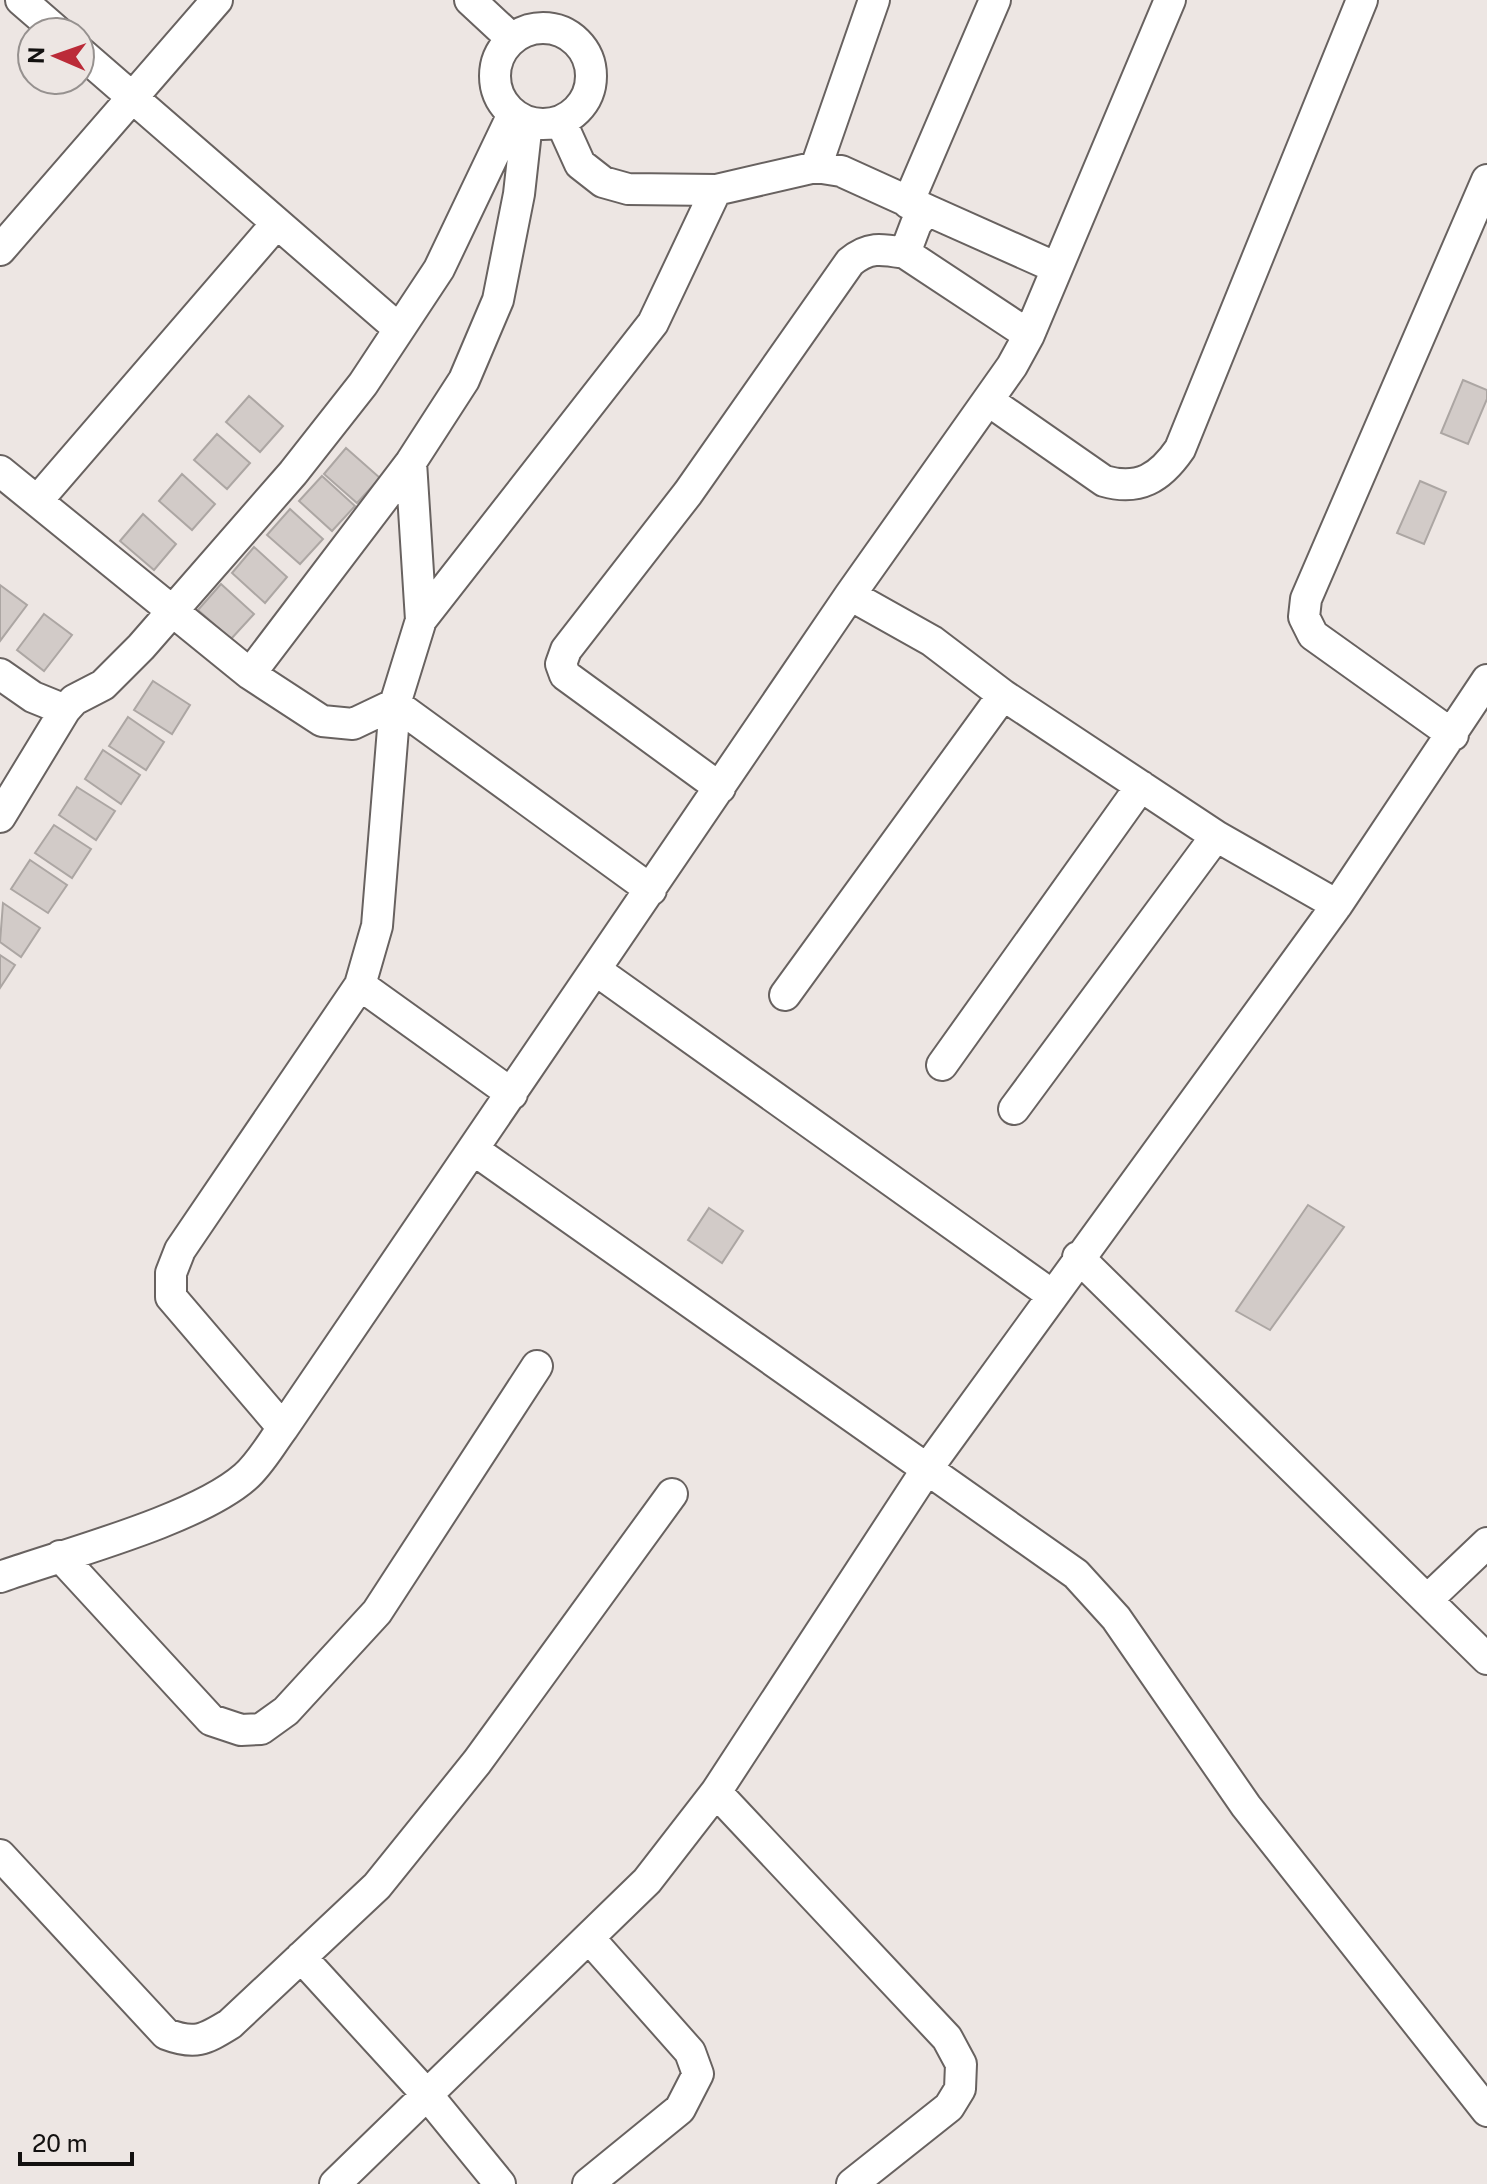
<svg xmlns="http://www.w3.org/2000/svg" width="1487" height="2184" font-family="'Public Sans',sans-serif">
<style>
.building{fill:#d2cbc8;stroke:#aca6a3;stroke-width:2}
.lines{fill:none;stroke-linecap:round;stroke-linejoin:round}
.minor-casing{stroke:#686260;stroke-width:34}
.minor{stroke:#fff;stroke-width:30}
</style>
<rect width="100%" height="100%" fill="#ede6e3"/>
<path class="building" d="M 1463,380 L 1487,390 L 1487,399 L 1468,444 L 1441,433 Z
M 249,396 L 283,426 L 260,452 L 226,422 Z
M 217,434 L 250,463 L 227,489 L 194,460 Z
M 346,448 L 380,478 L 357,503 L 324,474 Z
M 182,474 L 215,504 L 192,530 L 159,501 Z
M 322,476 L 355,506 L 332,531 L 299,501 Z
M 1420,481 L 1446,492 L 1424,544 L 1397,533 Z
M 290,509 L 323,539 L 300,564 L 267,535 Z
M 143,514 L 176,544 L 154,570 L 120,541 Z
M 254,547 L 287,577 L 265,603 L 232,573 Z
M 221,584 L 254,614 L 231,639 L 198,610 Z
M 0,585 L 27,605 L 0,641 Z
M 44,614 L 72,635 L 44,671 L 17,650 Z
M 153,681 L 190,705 L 172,734 L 134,710 Z
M 128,717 L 164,742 L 146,770 L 109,746 Z
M 103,750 L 140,775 L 121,804 L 85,779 Z
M 77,787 L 115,811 L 96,840 L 59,815 Z
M 54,825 L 91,849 L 72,878 L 35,853 Z
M 30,860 L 67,885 L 48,913 L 11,889 Z
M 3,903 L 40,928 L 21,957 L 0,942 Z
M 0,955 L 15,965 L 0,988 Z
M 1308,1205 L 1344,1227 L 1270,1330 L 1236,1311 Z
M 709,1208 L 743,1231 L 722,1263 L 688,1240 Z"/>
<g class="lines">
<g class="minor-casing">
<path id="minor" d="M 21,0 L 58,32
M 470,0 L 512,39
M495 76a48 48 0 1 1 96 0a48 48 0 1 1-96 0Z
M 80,52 L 399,329
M 561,122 L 580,164 L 603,182 L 628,189 L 716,190 L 816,167 L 841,171 L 927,210
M 816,167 L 874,0
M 908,203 L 995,0
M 0,250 L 217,0
M 905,253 L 1029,335
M 989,401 L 1104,481 C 1139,491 1160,478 1180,449 L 1362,0
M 0,471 L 250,674 L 322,721 L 353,724 L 395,704 L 651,890
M 37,501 L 277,223
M 421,620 L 653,323 L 716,190
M 0,674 L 33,697 L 65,710 L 74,700 L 103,685 L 141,647 L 293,473 L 363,384 L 439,269 L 513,114
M 250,674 L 411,462 L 464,380 L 498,300 L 519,194 L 527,122
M 1003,695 L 1216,836
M 1453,735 L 1313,635 L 1304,617 L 1306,599 L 1487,180
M 720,788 L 565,675 L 561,664 L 566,650 L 688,493 L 850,262 C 869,246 882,249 905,253 L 916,224 L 927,210 L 1057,268
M 0,817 L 65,710
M 597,971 L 1052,1295
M 360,985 L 512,1094
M 785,995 L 1003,695 L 932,641 L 850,595
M 942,1065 L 1141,786
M 1014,1109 L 1216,836 L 1337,905
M 474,1150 L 1076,1574 L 1116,1618 L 1246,1806 L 1487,2111
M 1078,1257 L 1487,1659
M 283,1428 L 171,1297 L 171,1273 L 180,1250 L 360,985 L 377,926 L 395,704 L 421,620 L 411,462
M 60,1556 L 211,1720 L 241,1730 L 261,1729 L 286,1711 L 377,1612 L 537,1366
M 0,1577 C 65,1554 196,1520 245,1477 C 260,1464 271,1444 283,1428 L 850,595 L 1012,366 L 1029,335 L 1170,0
M 1427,1600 L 1487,1543
M 716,1792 L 947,2038 L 961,2064 L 960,2089 L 949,2107 L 852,2184
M 0,1855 L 166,2034 C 195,2045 204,2040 230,2024 L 377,1886 L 477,1762 L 672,1494
M 301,1957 L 429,2097 L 500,2184
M 335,2184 L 647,1881 L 716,1792 L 927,1469 L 1337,905 L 1487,680
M 588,2184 L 680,2109 L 698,2074 L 690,2052 L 589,1938"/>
</g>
<use href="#minor" class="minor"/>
</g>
<g transform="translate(56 56) rotate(272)"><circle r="38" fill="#ede6e3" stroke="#96918f" stroke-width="2"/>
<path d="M0-6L14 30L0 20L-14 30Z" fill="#bb2b38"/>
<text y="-12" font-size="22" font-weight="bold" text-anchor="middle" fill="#131110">N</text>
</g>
<path d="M20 2152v12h112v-12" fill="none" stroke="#131110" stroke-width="4"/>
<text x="32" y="2152" font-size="24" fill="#131110" stroke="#ede6e3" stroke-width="6" paint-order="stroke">20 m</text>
</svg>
